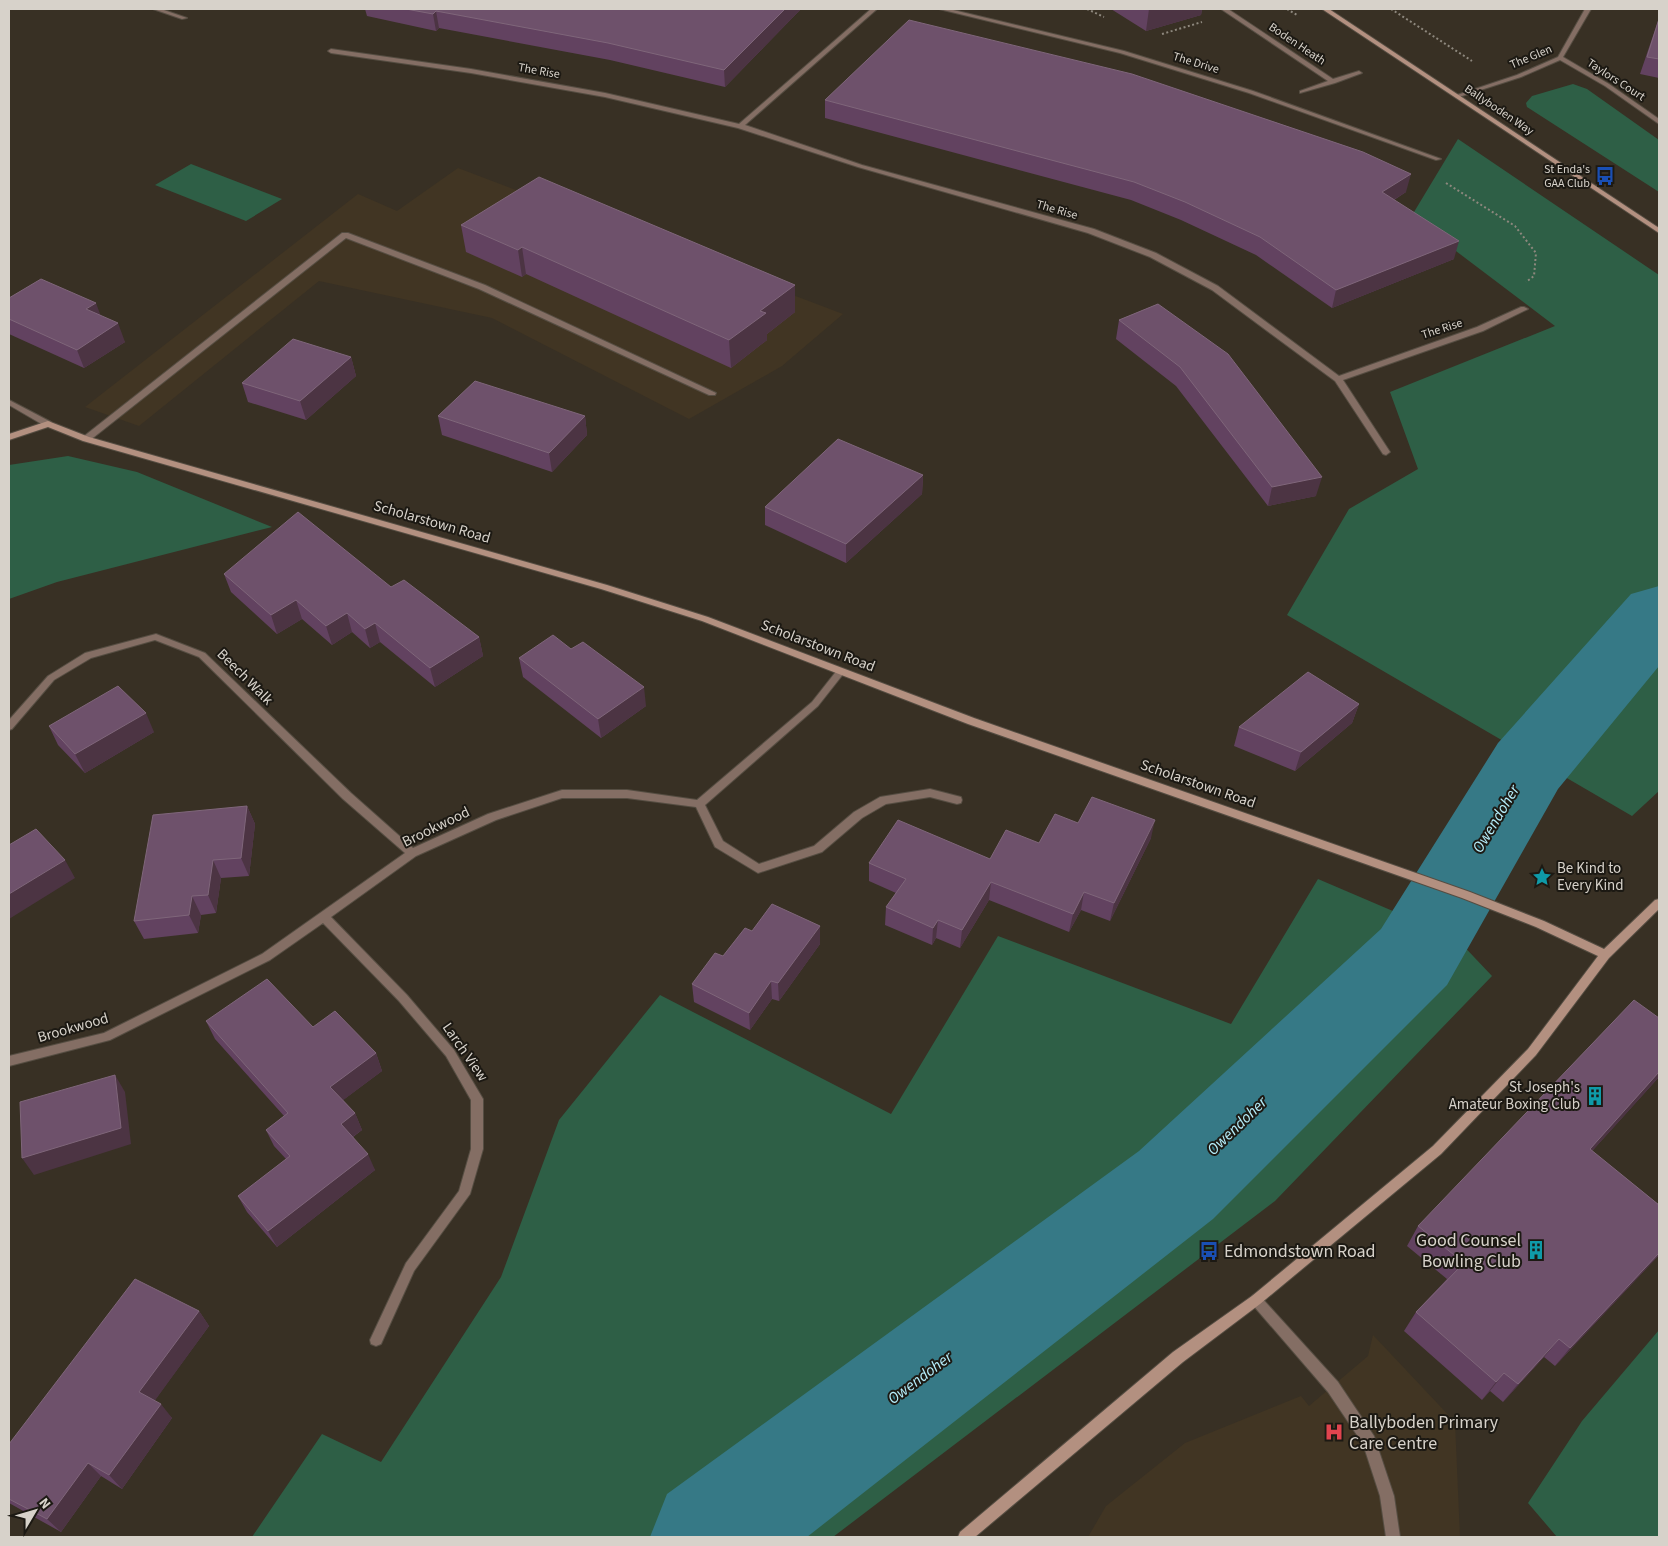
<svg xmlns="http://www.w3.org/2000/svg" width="1668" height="1546" font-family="'Source Sans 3',sans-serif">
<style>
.built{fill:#413523}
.green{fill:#2e5f46}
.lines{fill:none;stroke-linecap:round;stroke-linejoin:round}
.river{fill:#367986;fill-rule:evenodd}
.service-casing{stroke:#554d42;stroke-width:2}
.minor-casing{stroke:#554d42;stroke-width:2}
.tertiary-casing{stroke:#554d42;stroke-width:2}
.secondary-casing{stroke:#554d42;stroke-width:2}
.path{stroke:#8e887e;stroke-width:2;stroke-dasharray:2 2.5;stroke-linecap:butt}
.service{fill:#846e64;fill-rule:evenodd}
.minor{fill:#846e64;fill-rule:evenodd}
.tertiary{fill:#846e64;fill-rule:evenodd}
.secondary{fill:#b39080;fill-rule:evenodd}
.wall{fill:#624260}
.shaded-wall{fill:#4c3443}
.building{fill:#6e516b;stroke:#7f667a}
.labels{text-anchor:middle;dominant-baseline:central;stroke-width:4;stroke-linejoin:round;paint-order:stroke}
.far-street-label{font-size:12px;fill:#d7d2ca;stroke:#1c1913}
.far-poi-label{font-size:12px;fill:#d7d2ca;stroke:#1c1913;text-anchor:end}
.street-label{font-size:15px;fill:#d7d2ca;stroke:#1c1913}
.poi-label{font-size:15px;fill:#d7d2ca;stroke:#1c1913;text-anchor:start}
.water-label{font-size:16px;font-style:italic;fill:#b6effc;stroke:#1c1913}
.near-poi-label{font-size:18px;fill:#d7d2ca;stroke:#1c1913;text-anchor:start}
</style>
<rect width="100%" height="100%" fill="#383024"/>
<path class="built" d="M 458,168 L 843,314 L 782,366 L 689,419 L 492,318 L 319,281 L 139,426 L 85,407 L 358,194 L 397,211 Z
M 1373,1335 L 1455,1422 L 1460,1537 L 1088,1537 L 1106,1506 L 1185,1443 L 1301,1396 L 1309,1406 L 1368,1356 Z"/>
<path class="green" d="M 1573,84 L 1587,89 L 1659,140 L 1659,192 L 1527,107 L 1526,103 L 1532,96 Z
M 1458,139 L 1659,275 L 1659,791 L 1632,816 L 1287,615 L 1349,509 L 1418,469 L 1390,392 L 1555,326 L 1411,217 Z
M 191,164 L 282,199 L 246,221 L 155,185 Z
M 68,456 L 137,472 L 272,527 L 57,582 L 9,599 L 9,465 Z
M 1318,879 L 1456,938 L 1492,976 L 1275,1201 L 833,1537 L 252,1537 L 322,1434 L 381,1462 L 501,1277 L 559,1120 L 660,995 L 891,1114 L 998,936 L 1231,1024 Z
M 1659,1330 L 1659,1537 L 1557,1537 L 1528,1503 L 1582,1421 Z"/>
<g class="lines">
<path class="river" d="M 1659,586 L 1659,666 L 1558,789 L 1447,985 L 1213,1219 L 807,1537 L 650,1537 L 667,1494 L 1139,1151 L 1381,929 L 1498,743 L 1631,594 Z"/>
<g class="service-casing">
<path id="service" d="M 342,233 L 348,233 L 485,285 L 716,393 L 715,395 L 709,395 L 479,289 L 346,238 L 89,441 L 83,441 L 83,437 Z
M 1256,1294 L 1260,1296 L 1338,1382 L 1374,1436 L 1394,1496 L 1400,1537 L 1386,1537 L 1380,1496 L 1363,1444 L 1328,1392 L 1252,1304 L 1250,1300 L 1252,1296 Z"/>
</g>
<g class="minor-casing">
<path id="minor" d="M 153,9 L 161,9 L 187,18 L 182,19 Z
M 871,9 L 877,9 L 745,125 L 862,165 L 1094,229 L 1156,253 L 1218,286 L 1339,376 L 1477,327 L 1521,307 L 1524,307 L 1528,309 L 1483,331 L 1343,380 L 1390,452 L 1386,455 L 1383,454 L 1335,381 L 1212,290 L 1150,257 L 1088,233 L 858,167 L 738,128 L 605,97 L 471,73 L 331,53 L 328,51 L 331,49 L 471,69 L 605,93 L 739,124 Z
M 939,9 L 949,9 L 1124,51 L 1253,91 L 1441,159 L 1436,160 L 1249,93 L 1120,53 Z
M 1221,9 L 1228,9 L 1333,79 L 1359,71 L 1362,73 L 1335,83 L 1300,93 L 1300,91 L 1328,81 Z
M 1585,9 L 1591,9 L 1563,57 L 1609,84 L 1659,119 L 1659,124 L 1605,86 L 1560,60 L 1521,77 L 1459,97 L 1454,96 L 1517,75 L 1558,57 Z
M 156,634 L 205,653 L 351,793 L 413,848 L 488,814 L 562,790 L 627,790 L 697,800 L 812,702 L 838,669 L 844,669 L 846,671 L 844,673 L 818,706 L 705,805 L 723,841 L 759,864 L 814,846 L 854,812 L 880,797 L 930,789 L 961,797 L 962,800 L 961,803 L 957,804 L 930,797 L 886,804 L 862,818 L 822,852 L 758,873 L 715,847 L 696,807 L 627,798 L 562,798 L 496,820 L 416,856 L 331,917 L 407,995 L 454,1050 L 483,1099 L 483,1149 L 470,1194 L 414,1271 L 381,1344 L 376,1346 L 371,1344 L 370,1340 L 406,1263 L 459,1191 L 471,1149 L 471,1100 L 446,1056 L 399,1001 L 323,923 L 270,960 L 110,1040 L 9,1066 L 9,1056 L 104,1033 L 262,954 L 405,853 L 343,799 L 199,657 L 155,640 L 91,658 L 54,680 L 12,729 L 9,730 L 9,720 L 48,676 L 85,653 Z"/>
</g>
<g class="tertiary-casing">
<path id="tertiary" d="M 9,400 L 51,422 L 52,424 L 48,427 L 45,426 L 9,405 Z"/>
</g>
<g class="secondary-casing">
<path id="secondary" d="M 1322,9 L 1329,9 L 1659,228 L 1659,233 Z
M 48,421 L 89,437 L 607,585 L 708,617 L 974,718 L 1470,892 L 1544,921 L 1604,949 L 1655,900 L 1659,899 L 1659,909 L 1609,958 L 1536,1055 L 1441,1154 L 1260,1304 L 1183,1362 L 975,1537 L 958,1537 L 960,1532 L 1173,1352 L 1252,1296 L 1433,1146 L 1528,1049 L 1598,956 L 1536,927 L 1462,898 L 968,724 L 702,621 L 601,589 L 83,441 L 48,427 L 9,440 L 9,434 Z"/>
</g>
<path class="path" d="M 1087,9 L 1104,17
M 1287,9 L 1297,15
M 1391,9 L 1472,61
M 1162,34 L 1202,22
M 1446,183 L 1515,226 L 1536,253 L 1534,276 L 1526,282"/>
<use href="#service" class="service"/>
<use href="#minor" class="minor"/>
<use href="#tertiary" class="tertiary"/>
<use href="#secondary" class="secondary"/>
</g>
<path class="wall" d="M 365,9 L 801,9 L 725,87 L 610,60 L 439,28 L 436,31 L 367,16 Z
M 1111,9 L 1202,9 L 1201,15 L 1146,31 Z
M 1659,18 L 1659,78 L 1640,74 Z
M 825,100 L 1406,192 L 1394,200 L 1454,259 L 1332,308 L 1256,255 L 1181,220 L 1131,200 L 825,118 Z
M 461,225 L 795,285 L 795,312 L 767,334 L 767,340 L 731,368 L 526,274 L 522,277 L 466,252 Z
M 9,298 L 100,315 L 125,342 L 84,368 L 9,334 Z
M 1158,304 L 1316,496 L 1268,506 L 1176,386 L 1116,339 L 1119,320 Z
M 351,357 L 356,376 L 306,420 L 248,402 L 242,383 Z
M 438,416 L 585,416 L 587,435 L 552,472 L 442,435 Z
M 923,475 L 922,494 L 846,563 L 765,525 L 765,507 Z
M 224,574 L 391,587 L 479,637 L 483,656 L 435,687 L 380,642 L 370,648 L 352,632 L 332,645 L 302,619 L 277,634 L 231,592 Z
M 519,658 L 646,706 L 601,738 L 523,677 Z
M 1359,704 L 1352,723 L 1295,771 L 1234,746 L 1239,727 Z
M 49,726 L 154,732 L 85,773 L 58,745 Z
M 247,806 L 255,824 L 249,876 L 221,878 L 216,913 L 201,915 L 198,933 L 144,939 L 134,921 Z
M 1078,823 L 1151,838 L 1110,921 L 1081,910 L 1069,932 L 989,900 L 960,948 L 936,938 L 932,945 L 885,925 L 886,907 L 896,893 L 869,881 L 869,863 L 990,859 L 1039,843 Z
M 752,931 L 820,944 L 779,1001 L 772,999 L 750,1030 L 694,1002 L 692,984 Z
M 1659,1018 L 1659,1077 L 1592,1151 L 1659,1205 L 1659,1255 L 1555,1366 L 1544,1357 L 1503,1402 L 1490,1391 L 1482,1400 L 1404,1331 L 1416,1312 L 1447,1279 L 1407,1246 L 1418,1226 Z
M 206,1021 L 313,1027 L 376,1053 L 382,1071 L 343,1100 L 355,1113 L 362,1130 L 353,1137 L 375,1170 L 277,1247 L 247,1212 L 238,1196 L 286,1159 L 274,1146 L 266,1130 L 284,1116 L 215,1039 Z
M 199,1311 L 209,1326 L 154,1401 L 172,1418 L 122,1489 L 101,1476 L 61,1532 L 9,1503 L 9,1444 Z"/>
<path class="shaded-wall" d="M 785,9 L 801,9 L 725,87 L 724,70 Z
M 1149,9 L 1202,9 L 1201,15 L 1146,31 Z
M 436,11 L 439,28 L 436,31 L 433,14 Z
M 1411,174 L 1406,192 L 1377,210 L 1382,192 Z
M 1459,241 L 1454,259 L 1332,308 L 1336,290 Z
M 522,247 L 526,274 L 522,277 L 518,250 Z
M 795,285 L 795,312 L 767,334 L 767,340 L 731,368 L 729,340 L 760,311 Z
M 96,303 L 103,322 L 86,309 Z
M 118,323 L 125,342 L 84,368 L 77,350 Z
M 351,357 L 356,376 L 306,420 L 300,401 Z
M 585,416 L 587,435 L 552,472 L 549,453 Z
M 923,475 L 922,494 L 846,563 L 846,544 Z
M 1322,477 L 1316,496 L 1268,506 L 1272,487 Z
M 296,600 L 302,619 L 277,634 L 271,615 Z
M 347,613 L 352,632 L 332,645 L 326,626 Z
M 375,623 L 380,642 L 370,648 L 365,629 Z
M 479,637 L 483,656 L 435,687 L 430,668 Z
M 644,687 L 646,706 L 601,738 L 598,719 Z
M 1359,704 L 1352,723 L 1295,771 L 1301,752 Z
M 146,713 L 154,732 L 85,773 L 75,754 Z
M 247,806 L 255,824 L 249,876 L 241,858 Z
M 1155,820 L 1151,838 L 1110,921 L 1114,903 Z
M 65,860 L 75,878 L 9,919 L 9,894 Z
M 213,860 L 221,878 L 216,913 L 208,895 Z
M 991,882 L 989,900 L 960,948 L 962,930 Z
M 1084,892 L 1081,910 L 1069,932 L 1073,914 Z
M 192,896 L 201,915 L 198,933 L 189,915 Z
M 938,920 L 936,938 L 932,945 L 933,928 Z
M 820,926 L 820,944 L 779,1001 L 778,983 Z
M 771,981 L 772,999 L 750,1030 L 749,1013 Z
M 376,1053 L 382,1071 L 338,1104 L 330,1087 Z
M 1659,1072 L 1659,1077 L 1575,1170 L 1590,1149 Z
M 115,1075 L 125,1092 L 131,1144 L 34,1175 L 22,1158 Z
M 355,1113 L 362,1130 L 348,1140 L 341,1124 Z
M 368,1154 L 375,1170 L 277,1247 L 268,1231 Z
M 1659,1253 L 1659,1255 L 1555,1366 L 1570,1348 Z
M 199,1311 L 209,1326 L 151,1406 L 139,1392 Z
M 1559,1339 L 1544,1357 L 1503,1402 L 1518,1384 Z
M 1504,1373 L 1490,1391 L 1482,1400 L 1496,1382 Z
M 161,1404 L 172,1418 L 122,1489 L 109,1475 Z
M 88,1463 L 101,1476 L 61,1532 L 47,1519 Z"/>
<path class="building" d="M 406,9 L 785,9 L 724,70 L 608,43 L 436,11 L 433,14 Z
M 1659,19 L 1659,59 L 1647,57 Z
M 909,20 L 1132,74 L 1363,152 L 1411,174 L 1382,192 L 1459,241 L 1336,290 L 1260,237 L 1185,202 L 1134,182 L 825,100 Z
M 539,177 L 795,285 L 760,311 L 766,313 L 729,340 L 522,247 L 518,250 L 461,225 Z
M 41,279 L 96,303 L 86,309 L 118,323 L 77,350 L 9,319 L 9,298 Z
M 1158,304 L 1228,354 L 1322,477 L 1272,487 L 1180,367 L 1119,320 Z
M 293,339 L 351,357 L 300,401 L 242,383 Z
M 475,381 L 585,416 L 549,453 L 438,416 Z
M 838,439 L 923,475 L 846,544 L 765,507 Z
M 298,512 L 391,587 L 404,580 L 479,637 L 430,668 L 375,623 L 365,629 L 347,613 L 326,626 L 296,600 L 271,615 L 224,574 Z
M 553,635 L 571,649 L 583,642 L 644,687 L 598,719 L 519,658 Z
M 1308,672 L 1359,704 L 1301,752 L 1239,727 Z
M 118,686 L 146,713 L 75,754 L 49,726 Z
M 1092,797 L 1155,820 L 1114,903 L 1084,892 L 1073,914 L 991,882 L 962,930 L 938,920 L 933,928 L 886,907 L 906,879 L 869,863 L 898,820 L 990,859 L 1006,830 L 1039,843 L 1055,814 L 1078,823 Z
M 247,806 L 241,858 L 213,860 L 208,895 L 192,896 L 189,915 L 134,921 L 153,815 Z
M 36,829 L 65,860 L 9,894 L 9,845 Z
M 772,904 L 820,926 L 778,983 L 771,981 L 749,1013 L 692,984 L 715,953 L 723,956 L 745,928 L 752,931 Z
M 267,979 L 313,1027 L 335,1011 L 376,1053 L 330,1087 L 355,1113 L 341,1124 L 368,1154 L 268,1231 L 238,1196 L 290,1156 L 266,1130 L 288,1113 L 206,1021 Z
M 1634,1000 L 1659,1018 L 1659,1072 L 1590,1149 L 1659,1205 L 1659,1253 L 1570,1348 L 1559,1339 L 1518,1384 L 1504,1373 L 1496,1382 L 1416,1312 L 1464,1263 L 1418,1226 Z
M 115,1075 L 121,1128 L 22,1158 L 20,1102 Z
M 135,1279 L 199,1311 L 139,1392 L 161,1404 L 109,1475 L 88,1463 L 47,1519 L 9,1499 L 9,1444 Z"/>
<defs>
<g id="bus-bare" transform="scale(1.5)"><path d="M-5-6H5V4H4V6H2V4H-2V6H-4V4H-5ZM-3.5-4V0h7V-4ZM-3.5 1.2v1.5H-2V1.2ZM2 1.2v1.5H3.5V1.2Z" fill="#1a4fb4" stroke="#1c1913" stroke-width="2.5" paint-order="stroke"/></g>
<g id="sight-bare" transform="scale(1.5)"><path d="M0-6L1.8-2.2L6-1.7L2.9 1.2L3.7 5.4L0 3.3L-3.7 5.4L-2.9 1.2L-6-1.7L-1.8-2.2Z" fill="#0f9aa8" stroke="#1c1913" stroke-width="2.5" paint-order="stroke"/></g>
<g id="building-bare" transform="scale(1.5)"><path d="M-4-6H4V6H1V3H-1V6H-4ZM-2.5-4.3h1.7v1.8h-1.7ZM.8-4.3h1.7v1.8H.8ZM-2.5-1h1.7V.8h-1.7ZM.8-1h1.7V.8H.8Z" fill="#0f9aa8" stroke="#1c1913" stroke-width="2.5" paint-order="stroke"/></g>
<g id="hospital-bare" transform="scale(1.5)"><path d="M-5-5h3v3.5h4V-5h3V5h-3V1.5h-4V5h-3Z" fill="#e0444e" stroke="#1c1913" stroke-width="2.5" paint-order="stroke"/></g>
</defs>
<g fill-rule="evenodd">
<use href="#bus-bare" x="1605" y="176"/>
<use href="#sight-bare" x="1542" y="877"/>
<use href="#building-bare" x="1595" y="1096"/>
<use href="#building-bare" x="1536" y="1250"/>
<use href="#bus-bare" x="1209" y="1251"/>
<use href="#hospital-bare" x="1334" y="1432"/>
</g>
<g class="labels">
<g class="far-street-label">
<text transform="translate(1297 44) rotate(34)">Boden Heath</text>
<text transform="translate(1531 57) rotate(-23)">The Glen</text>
<text transform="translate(1196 63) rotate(17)">The Drive</text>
<text transform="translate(539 71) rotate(10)">The Rise</text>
<text transform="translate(1616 80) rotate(33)">Taylors Court</text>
<text transform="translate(1499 110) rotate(34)">Ballyboden Way</text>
<text transform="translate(1057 210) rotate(16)">The Rise</text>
<text transform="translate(1442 329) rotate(-18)">The Rise</text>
</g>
<g class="far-poi-label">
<text x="1590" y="169">St Enda's<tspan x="1590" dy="14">GAA Club</tspan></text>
</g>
<g class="street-label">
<text transform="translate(432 522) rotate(16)">Scholarstown Road</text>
<text transform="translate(818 646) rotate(21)">Scholarstown Road</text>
<text transform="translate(245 677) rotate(45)">Beech Walk</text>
<text transform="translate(1198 784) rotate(19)">Scholarstown Road</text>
<text transform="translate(436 827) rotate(-26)">Brookwood</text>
<text transform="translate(73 1028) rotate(-16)">Brookwood</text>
<text transform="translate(465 1052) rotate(55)">Larch View</text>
</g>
<g class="poi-label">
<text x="1557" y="868">Be Kind to<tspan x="1557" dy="17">Every Kind</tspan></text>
<text x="1580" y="1087" text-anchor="end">St Joseph's<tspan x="1580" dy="17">Amateur Boxing Club</tspan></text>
</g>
<g class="water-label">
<text transform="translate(1496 819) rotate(-59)">Owendoher</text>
<text transform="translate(1237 1126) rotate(-44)">Owendoher</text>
<text transform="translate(920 1378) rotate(-37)">Owendoher</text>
</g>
<g class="near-poi-label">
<text x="1521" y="1240" text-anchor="end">Good Counsel<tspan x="1521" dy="21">Bowling Club</tspan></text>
<text x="1224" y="1251">Edmondstown Road</text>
<text x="1349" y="1422">Ballyboden Primary<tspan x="1349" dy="21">Care Centre</tspan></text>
</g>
</g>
<rect width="1668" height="1546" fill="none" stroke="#d7d2ca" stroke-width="20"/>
<g transform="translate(35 1511) rotate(52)" stroke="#1c1913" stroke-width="4" paint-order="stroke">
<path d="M0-4L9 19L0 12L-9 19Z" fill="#d7d2ca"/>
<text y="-8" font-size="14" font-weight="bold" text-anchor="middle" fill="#d7d2ca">N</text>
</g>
</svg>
